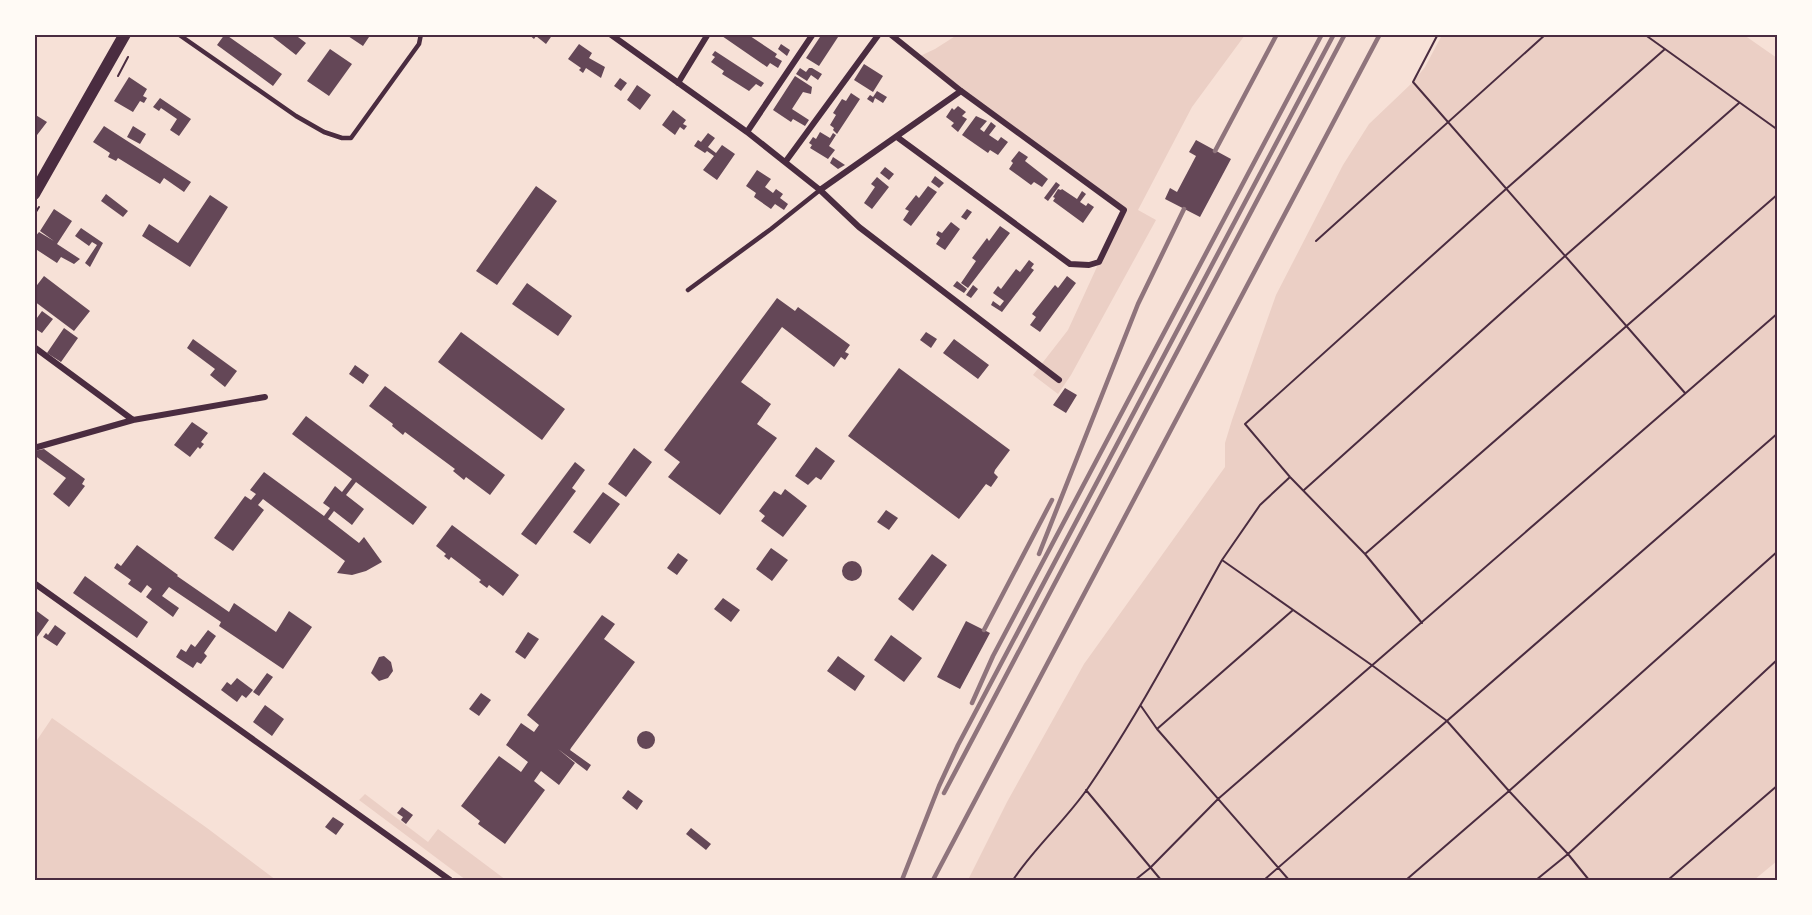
<svg xmlns="http://www.w3.org/2000/svg" width="1812" height="915" font-family="Spectral,serif">
<style>
.green{fill:#ebcfc5}
.building{fill:#644757}
.lines{fill:none;stroke-linecap:round;stroke-linejoin:round}
.path{stroke:#4a2c40;stroke-width:2}
.service{stroke:#4a2c40;stroke-width:4.5}
.minor{stroke:#4a2c40;stroke-width:6}
.secondary{stroke:#4a2c40;stroke-width:12}
.rail{stroke:#8f747c;stroke-width:4.5}
.neatline{fill:none;stroke:#4a2c40;stroke-width:2}
</style>
<rect width="100%" height="100%" fill="#f7e1d7"/>
<path class="green" d="M 957,35 L 1245,35 L 1192,107 L 1138,210 L 1156,220 L 1071,375 L 1058,394 L 1033,375 L 1068,330 L 1123,210 L 918,57 L 935,49 Z
M 1442,35 L 1744,35 L 1777,58 L 1777,861 L 1754,880 L 968,880 L 1007,802 L 1084,664 L 1225,467 L 1225,443 L 1232,420 L 1276,295 L 1343,165 L 1369,124 L 1412,83 L 1425,67 Z
M 52,718 L 207,828 L 276,880 L 35,880 L 35,743 Z
M 365,794 L 428,842 L 438,829 L 506,880 L 466,880 L 359,800 Z"/>
<path class="building" d="M 225,34 L 282,74 L 273,86 L 217,45 Z
M 269,34 L 294,34 L 306,43 L 296,55 Z
M 345,34 L 371,34 L 363,46 Z
M 528,34 L 553,34 L 546,44 L 536,36 L 534,39 Z
M 723,34 L 747,34 L 777,54 L 775,57 L 782,61 L 778,68 L 770,63 L 767,67 L 722,36 Z
M 822,34 L 840,34 L 819,66 L 806,58 Z
M 579,44 L 592,53 L 589,58 L 605,67 L 601,78 L 586,68 L 583,73 L 579,70 L 581,68 L 568,59 Z
M 781,44 L 790,50 L 787,56 L 778,49 Z
M 330,49 L 352,64 L 329,96 L 307,81 Z
M 715,51 L 764,83 L 761,87 L 756,84 L 749,91 L 722,74 L 724,71 L 711,62 L 715,57 L 712,55 Z
M 864,64 L 883,76 L 873,92 L 854,80 Z
M 800,68 L 806,72 L 809,68 L 812,68 L 822,74 L 818,80 L 811,75 L 807,81 L 796,74 Z
M 795,76 L 812,87 L 811,94 L 803,92 L 792,109 L 809,120 L 805,126 L 793,119 L 791,122 L 773,110 Z
M 129,77 L 147,89 L 143,96 L 147,98 L 144,103 L 140,101 L 133,112 L 114,101 Z
M 620,78 L 627,83 L 621,91 L 614,86 Z
M 637,85 L 651,95 L 640,110 L 627,100 Z
M 877,91 L 887,97 L 883,103 L 875,98 L 873,103 L 867,99 L 870,95 L 873,97 Z
M 851,93 L 860,99 L 837,134 L 833,130 L 834,128 L 830,125 L 836,115 L 833,113 L 842,99 L 846,101 Z
M 160,98 L 191,119 L 179,136 L 170,130 L 177,119 L 161,108 L 159,111 L 153,107 Z
M 958,106 L 966,112 L 962,116 L 967,119 L 958,132 L 951,126 L 954,123 L 946,117 L 952,108 L 954,110 Z
M 673,110 L 686,120 L 683,124 L 687,126 L 684,130 L 680,127 L 675,135 L 662,125 Z
M 34,114 L 47,122 L 34,139 Z
M 976,116 L 987,121 L 980,129 L 984,132 L 991,122 L 996,126 L 989,135 L 998,141 L 1001,137 L 1008,142 L 998,155 L 990,150 L 988,153 L 962,135 Z
M 104,126 L 191,182 L 184,192 L 164,178 L 160,184 L 118,158 L 116,161 L 108,157 L 110,153 L 93,142 Z
M 133,126 L 146,134 L 140,144 L 127,137 Z
M 820,132 L 830,138 L 833,133 L 836,135 L 829,146 L 835,150 L 828,159 L 810,148 L 812,145 L 809,143 L 813,137 L 816,139 Z
M 708,133 L 715,138 L 708,147 L 716,153 L 722,145 L 735,154 L 717,180 L 703,170 L 714,156 L 707,151 L 705,153 L 694,146 L 698,140 L 701,142 Z
M 1196,140 L 1231,159 L 1200,217 L 1165,199 L 1170,188 L 1177,192 L 1196,156 L 1189,152 Z
M 1019,151 L 1028,157 L 1025,161 L 1048,179 L 1042,187 L 1034,182 L 1031,185 L 1009,169 L 1013,163 L 1011,161 Z
M 833,157 L 845,165 L 838,169 L 830,163 Z
M 885,167 L 894,174 L 889,180 L 880,173 Z
M 757,170 L 771,179 L 765,187 L 773,193 L 776,189 L 783,194 L 780,198 L 788,204 L 784,210 L 775,204 L 771,209 L 754,197 L 756,193 L 746,186 Z
M 935,176 L 944,183 L 939,188 L 931,182 Z
M 877,177 L 889,187 L 872,209 L 864,203 L 875,187 L 871,184 Z
M 1056,182 L 1060,185 L 1048,201 L 1044,198 Z
M 536,186 L 557,201 L 497,285 L 476,271 Z
M 928,186 L 937,192 L 911,226 L 903,220 L 909,211 L 905,209 L 916,195 L 919,198 Z
M 1058,189 L 1061,190 L 1062,189 L 1077,199 L 1082,191 L 1086,194 L 1080,202 L 1086,206 L 1088,203 L 1094,207 L 1083,223 L 1053,201 L 1055,198 L 1053,197 Z
M 106,194 L 128,211 L 123,217 L 101,201 Z
M 210,195 L 228,207 L 190,267 L 142,236 L 149,224 L 178,243 Z
M 54,209 L 72,221 L 57,244 L 80,259 L 74,264 L 61,257 L 57,263 L 34,248 L 34,238 L 39,232 L 54,241 L 40,231 Z
M 967,209 L 972,212 L 966,220 L 961,217 Z
M 951,222 L 960,229 L 945,250 L 936,244 L 940,238 L 936,235 L 938,231 L 942,233 Z
M 1000,226 L 1010,233 L 968,288 L 961,283 L 976,261 L 972,258 L 987,238 L 989,241 Z
M 81,228 L 103,243 L 90,267 L 85,263 L 97,245 L 92,242 L 89,246 L 75,236 Z
M 1029,260 L 1034,264 L 1031,268 L 1034,270 L 1002,312 L 991,305 L 993,301 L 1000,306 L 1004,301 L 993,293 L 998,286 L 1001,289 L 1016,269 L 1020,272 Z
M 44,276 L 90,311 L 74,331 L 34,301 L 34,289 Z
M 1067,276 L 1076,283 L 1040,332 L 1030,325 L 1036,317 L 1032,314 L 1055,285 L 1058,288 Z
M 957,281 L 967,289 L 964,293 L 953,286 Z
M 527,283 L 572,316 L 558,336 L 512,304 Z
M 973,285 L 978,289 L 971,298 L 966,295 Z
M 777,298 L 795,311 L 798,307 L 850,345 L 845,352 L 849,354 L 845,360 L 841,357 L 834,367 L 782,327 L 741,382 L 771,404 L 757,424 L 777,438 L 720,515 L 668,477 L 680,462 L 664,450 Z
M 42,311 L 53,319 L 42,333 L 34,328 L 34,322 Z
M 64,328 L 78,338 L 61,362 L 47,353 Z
M 461,332 L 565,409 L 542,440 L 438,362 Z
M 926,332 L 937,339 L 931,348 L 920,340 Z
M 193,339 L 237,371 L 225,387 L 210,375 L 215,369 L 187,348 Z
M 954,339 L 989,365 L 978,379 L 943,353 Z
M 355,365 L 369,375 L 363,384 L 349,374 Z
M 899,368 L 1010,450 L 995,470 L 994,473 L 998,477 L 991,487 L 986,484 L 959,519 L 848,436 Z
M 385,386 L 505,475 L 490,495 L 466,477 L 464,480 L 453,471 L 455,469 L 405,432 L 403,435 L 392,426 L 393,424 L 369,406 Z
M 1065,388 L 1077,395 L 1066,413 L 1053,405 Z
M 306,416 L 427,507 L 413,525 L 356,482 L 346,495 L 364,509 L 352,525 L 334,511 L 328,519 L 359,543 L 364,537 L 382,562 L 366,571 L 352,575 L 337,573 L 345,561 L 263,499 L 258,505 L 264,510 L 233,551 L 214,538 L 245,496 L 251,500 L 256,494 L 250,490 L 264,472 L 324,516 L 330,508 L 323,503 L 335,486 L 342,492 L 352,479 L 292,434 Z
M 192,422 L 208,433 L 201,442 L 204,444 L 200,449 L 198,447 L 190,457 L 174,445 Z
M 816,447 L 835,461 L 821,480 L 816,477 L 808,485 L 795,476 Z
M 634,448 L 652,462 L 626,497 L 608,484 Z
M 44,449 L 85,479 L 82,484 L 85,486 L 69,507 L 53,494 L 66,478 L 34,455 L 34,451 Z
M 575,462 L 585,470 L 572,488 L 576,491 L 536,545 L 521,534 Z
M 785,489 L 807,506 L 783,537 L 761,521 L 765,516 L 759,511 L 774,491 L 781,495 Z
M 603,492 L 620,504 L 590,544 L 573,532 Z
M 886,510 L 898,518 L 889,530 L 877,522 Z
M 452,525 L 519,575 L 503,596 L 489,585 L 487,588 L 479,582 L 481,580 L 451,557 L 449,560 L 444,556 L 446,554 L 436,546 Z
M 137,545 L 178,575 L 177,576 L 229,612 L 234,603 L 276,632 L 289,611 L 312,627 L 283,669 L 219,626 L 221,622 L 169,587 L 162,596 L 179,608 L 173,617 L 146,597 L 152,589 L 147,585 L 141,593 L 128,584 L 131,580 L 114,568 L 117,563 L 121,566 Z
M 771,548 L 788,560 L 772,581 L 756,569 Z
M 678,553 L 688,560 L 677,575 L 667,568 Z
M 932,554 L 947,565 L 913,611 L 898,599 Z
M842 571a10 10 0 1 1 20 0a10 10 0 1 1-20 0Z
M 85,576 L 148,622 L 137,638 L 73,593 Z
M 723,598 L 740,610 L 731,622 L 714,609 Z
M 34,609 L 49,620 L 34,641 Z
M 602,615 L 615,624 L 604,639 L 635,662 L 571,748 L 570,750 L 591,765 L 587,771 L 558,749 L 575,763 L 559,785 L 541,771 L 534,781 L 545,790 L 505,844 L 478,824 L 480,821 L 461,806 L 499,756 L 521,772 L 528,762 L 506,745 L 521,723 L 534,732 L 539,725 L 527,715 Z
M 966,621 L 990,633 L 960,689 L 937,677 Z
M 55,625 L 66,633 L 57,646 L 43,637 L 46,633 L 48,635 Z
M 208,630 L 216,636 L 204,653 L 207,656 L 201,664 L 197,662 L 193,668 L 176,657 L 181,649 L 186,652 L 191,644 L 195,647 Z
M 528,632 L 539,639 L 525,659 L 515,652 Z
M 891,635 L 922,658 L 904,682 L 874,660 Z
M 384,656 L 391,662 L 393,671 L 388,678 L 379,681 L 371,673 L 379,657 Z
M 838,656 L 865,676 L 855,691 L 827,671 Z
M 267,673 L 273,677 L 259,696 L 253,692 Z
M 237,678 L 253,690 L 246,698 L 242,695 L 237,702 L 221,690 L 227,682 L 231,685 Z
M 481,693 L 491,700 L 479,716 L 469,709 Z
M 265,705 L 284,719 L 272,736 L 253,722 Z
M637 740a9 9 0 1 1 18 0a9 9 0 1 1-18 0Z
M 628,790 L 643,801 L 637,810 L 622,798 Z
M 402,807 L 413,815 L 406,824 L 401,820 L 403,817 L 397,813 Z
M 333,817 L 344,824 L 336,835 L 325,827 Z
M 691,828 L 711,844 L 706,850 L 686,834 Z"/>
<g class="lines">
<path class="path" d="M 1438,34 L 1413,82 L 1685,393
M 1644,34 L 1778,130
M 118,76 L 128,57
M 34,215 L 39,207
M 1316,241 L 1546,34
M 1304,490 L 1565,256 L 1739,103
M 1365,554 L 1778,194
M 1222,560 L 1373,666 L 1447,721 L 1509,791 L 1568,854 L 1589,880
M 1422,623 L 1365,554 L 1290,477 L 1245,424 L 1506,189 L 1665,49
M 1141,706 L 1157,729 L 1289,880
M 1157,729 L 1293,610
M 1086,790 L 1161,880
M 1013,880 C 1035,847 1065,821 1088,788 C 1138,715 1179,637 1222,560 L 1260,505 L 1290,477
M 1135,880 L 1150,868 L 1218,799 L 1778,313
M 1264,880 L 1778,433
M 1406,880 L 1509,791 L 1778,551
M 1536,880 L 1568,854 L 1778,659
M 1668,880 L 1778,785"/>
<path class="service" d="M 178,34 L 296,116 L 324,132 L 342,138 L 351,138 L 419,44 L 421,34
M 688,290 L 771,229 L 820,190"/>
<path class="minor" d="M 610,34 L 747,132 L 820,190 L 859,227 L 1059,380
M 890,34 L 961,91 L 1124,210 L 1099,262 L 1089,265 L 1070,264 L 897,137
M 678,83 L 708,34
M 747,132 L 813,34
M 786,161 L 879,34
M 820,190 L 961,91
M 34,347 L 133,420
M 34,448 L 133,420 L 265,397
M 34,583 L 450,880"/>
<path class="secondary" d="M 34,194 L 125,34"/>
<path class="rail" d="M 1215,151 L 1277,34
M 1039,554 L 1138,304 L 1184,209
M 984,630 L 1052,500
M 972,703 L 993,656 L 1322,34
M 944,793 L 1345,34
M 902,880 L 939,786 L 958,745 L 1334,34
M 933,880 L 1380,34"/>
</g>
<rect width="1812" height="915" fill="none" stroke="#fffaf5" stroke-width="72"/>
<rect x="36" y="36" width="1740" height="843" class="neatline"/>
</svg>
